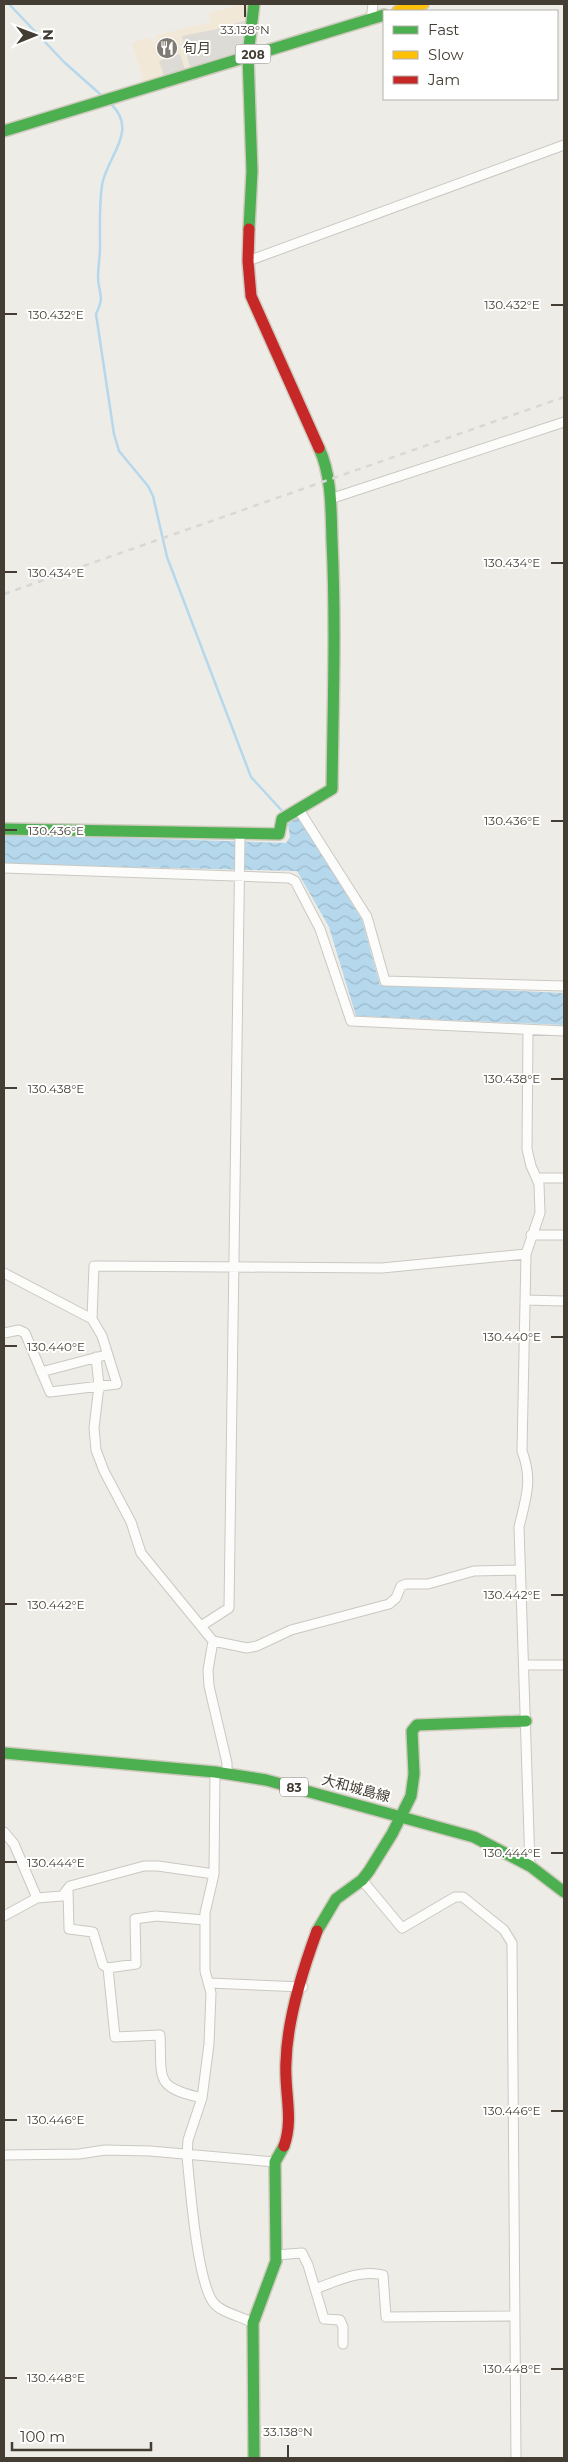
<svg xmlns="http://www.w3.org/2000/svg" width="568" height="2462" font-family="Montserrat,'Noto Sans JP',sans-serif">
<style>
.commercial{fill:#f2e8d8}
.parking{fill:#dddbd6}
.water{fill:url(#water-waves)}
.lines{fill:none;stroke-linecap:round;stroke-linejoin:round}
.stream{stroke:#b5d8ed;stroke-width:2.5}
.street-casing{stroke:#cbc8c2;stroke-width:11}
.fast-casing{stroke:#cfcabe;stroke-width:14}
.slow-casing{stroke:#cfcabe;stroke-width:14}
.jam-casing{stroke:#cfcabe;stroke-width:14}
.street{stroke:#fcfcfb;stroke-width:9}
.fast{stroke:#4caf50;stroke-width:11}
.slow{stroke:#ffc107;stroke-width:11}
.jam{stroke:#c62828;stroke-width:11}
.rail{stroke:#d8d8d7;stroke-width:2.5;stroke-dasharray:6 6;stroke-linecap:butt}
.ticks{fill:none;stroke:#433d33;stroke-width:2}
.labels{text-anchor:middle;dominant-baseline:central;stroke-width:4;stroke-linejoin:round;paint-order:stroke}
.shield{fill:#fff;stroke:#7b7770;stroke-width:1}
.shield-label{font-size:12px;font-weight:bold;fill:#433d33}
.poi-label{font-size:14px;fill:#433d33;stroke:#fff;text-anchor:start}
.street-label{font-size:14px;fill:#433d33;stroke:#fff}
.ticks-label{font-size:12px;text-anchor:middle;fill:#433d33;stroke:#fff;stroke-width:4;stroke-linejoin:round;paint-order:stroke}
</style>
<defs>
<pattern id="water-waves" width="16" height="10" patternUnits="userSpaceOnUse" patternTransform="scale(1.25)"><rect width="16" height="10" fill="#b5d8ed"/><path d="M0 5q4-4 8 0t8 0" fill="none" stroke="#9dbacc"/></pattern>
</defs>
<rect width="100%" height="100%" fill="#eeece6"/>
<path class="commercial" d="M 242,4 L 250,4 L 246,51 L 144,82 L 132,43 L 149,37 L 153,42 L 156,41 L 157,35 L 210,22 L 209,13 Z"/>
<path class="parking" d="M 249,19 L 246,51 L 190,68 L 182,36 L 217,29 Z
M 180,54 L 185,70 L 164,76 L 159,61 Z"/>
<path class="water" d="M 298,815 L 362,920 L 380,985 L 564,993 L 564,1025 L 356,1016 L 329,927 L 297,871 L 4,864 L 4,834 L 286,843 L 290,837 L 288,824 Z"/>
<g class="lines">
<path class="stream" d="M 9,4 L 64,62 L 100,94
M 111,104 C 139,131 107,156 102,185 C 99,206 100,226 100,247 C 100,257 98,267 98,278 C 99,296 105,295 96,314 L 114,434 L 119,451 L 148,486 L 153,496 L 167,557 L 251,777 L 284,813"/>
<g class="street-casing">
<path id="street" d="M 371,20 L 373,4
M 248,261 L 564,145
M 330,499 L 564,422
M 299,810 L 367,917 L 385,981 L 564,986
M 4,868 L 289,878 L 295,881 L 320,929 L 351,1021 L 564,1031
M 528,1030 L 527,1149 L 531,1166 L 539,1184 L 540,1213 L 526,1254 L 522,1451 C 533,1480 526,1498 519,1527 L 530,1866
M 537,1178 L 564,1178
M 531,1235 L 564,1235
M 4,1273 L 92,1319
M 525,1300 L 564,1301
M 4,1333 L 19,1330 L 25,1333 L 50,1392 L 117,1384 L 102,1336 L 92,1319 L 94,1266 L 382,1268 L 526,1254
M 96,1357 L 99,1386 L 94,1428 L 96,1450 L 104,1471 L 131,1522 L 141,1553 L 213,1641 L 247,1648 L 257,1646 L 291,1630 L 389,1604 L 396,1598 L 401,1586 L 406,1584 L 428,1584 L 474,1571 L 520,1570
M 41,1372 L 102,1356
M 201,1626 L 229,1608 L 240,835
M 213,1641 L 208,1670 L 209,1686 L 227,1763 L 227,1774
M 524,1665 L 564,1665
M 215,1772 L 214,1874 L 205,1913 L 205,1971 L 211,1993 L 209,2044 L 202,2098 L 188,2140 L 187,2156 C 190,2186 197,2280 213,2302 C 221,2313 241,2316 253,2323
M 4,1832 L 14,1844 L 37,1898
M 362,1880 L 402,1928 L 455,1897 L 463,1897 L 504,1930 L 512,1943 L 516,2458
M 68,1889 L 69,1929 L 93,1932 L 103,1965 L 108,1968 L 115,2037 L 160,2035 C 162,2080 154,2087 202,2098
M 4,1916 L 37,1898 L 62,1896 L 70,1886 L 144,1866 L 158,1866 L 214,1874
M 108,1968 L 136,1964 L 135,1919 L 156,1916 L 205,1920
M 209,1983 L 303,1987
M 4,2155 L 79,2154 L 105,2150 L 150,2151 L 275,2162
M 276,2255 L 302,2253 L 308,2265 L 324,2319 L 340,2320 L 343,2327 L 343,2344
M 315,2289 C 337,2281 360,2269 383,2275 L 386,2317 L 515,2316"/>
</g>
<g class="fast-casing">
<path id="fast" d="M 4,131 L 384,15
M 249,229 L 252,171 L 248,56 L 254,4
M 4,829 L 279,834 L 282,819 L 332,789 C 333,707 336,624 332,541 C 331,511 332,476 319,448
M 4,1753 L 215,1772 L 266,1780 L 474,1837 L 530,1866 L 564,1892
M 317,1931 L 336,1899 L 362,1880 L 369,1871 L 392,1834 L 411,1796 L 414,1774 L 412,1731 L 417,1725 L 526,1721
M 254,2458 L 253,2323 L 276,2261 L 275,2162 L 284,2146"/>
</g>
<g class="slow-casing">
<path id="slow" d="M 398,11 L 423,4"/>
</g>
<g class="jam-casing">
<path id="jam" d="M 249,229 L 248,261 L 251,296 L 319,448
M 284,2146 C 294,2118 284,2091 286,2062 C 287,2021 303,1969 317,1931"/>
</g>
<use href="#street" class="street"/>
<use href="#fast" class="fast"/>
<use href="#slow" class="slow"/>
<use href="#jam" class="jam"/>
<path class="rail" d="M 4,594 L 564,397"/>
</g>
<path class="ticks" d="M 245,5 L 245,17M 551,305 L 563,305M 5,314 L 17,314M 551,563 L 563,563M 5,572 L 17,572M 551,821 L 563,821M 5,830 L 17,830M 551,1079 L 563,1079M 5,1088 L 17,1088M 551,1337 L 563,1337M 5,1346 L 17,1346M 551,1595 L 563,1595M 5,1604 L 17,1604M 551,1853 L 563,1853M 5,1862 L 17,1862M 551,2111 L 563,2111M 5,2120 L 17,2120M 551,2369 L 563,2369M 5,2378 L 17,2378M 288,2445 L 288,2457"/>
<defs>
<g id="restaurant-disc" transform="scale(1.125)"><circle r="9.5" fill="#7f7a72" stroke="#fff"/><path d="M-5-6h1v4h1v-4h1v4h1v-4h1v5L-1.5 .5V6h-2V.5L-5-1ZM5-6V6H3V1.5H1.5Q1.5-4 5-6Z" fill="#fff"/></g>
</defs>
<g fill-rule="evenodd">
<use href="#restaurant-disc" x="167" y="48"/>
</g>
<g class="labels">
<g class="shield">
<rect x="235.5" y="44.5" width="35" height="19" rx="4"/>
<rect x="280" y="1777.5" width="28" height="19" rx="4"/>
</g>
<g class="shield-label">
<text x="253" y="54">208</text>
<text x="294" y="1787">83</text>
</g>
<g class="poi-label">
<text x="183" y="48">旬月</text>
</g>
<g class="street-label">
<text transform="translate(356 1788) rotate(15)">大和城島線</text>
</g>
</g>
<g class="ticks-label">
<text x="245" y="34">33.138°N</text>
<text x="512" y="309">130.432°E</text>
<text x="56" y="319">130.432°E</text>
<text x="512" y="567">130.434°E</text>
<text x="56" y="577">130.434°E</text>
<text x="512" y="825">130.436°E</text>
<text x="56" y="835">130.436°E</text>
<text x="512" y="1083">130.438°E</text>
<text x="56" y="1093">130.438°E</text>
<text x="512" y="1341">130.440°E</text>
<text x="56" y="1351">130.440°E</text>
<text x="512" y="1599">130.442°E</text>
<text x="56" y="1609">130.442°E</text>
<text x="512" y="1857">130.444°E</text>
<text x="56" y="1867">130.444°E</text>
<text x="512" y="2115">130.446°E</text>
<text x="56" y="2124">130.446°E</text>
<text x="512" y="2373">130.448°E</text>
<text x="56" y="2382">130.448°E</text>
<text x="288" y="2436">33.138°N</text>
</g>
<rect width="568" height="2462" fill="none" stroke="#433d33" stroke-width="10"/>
<rect x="383" y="10" width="175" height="90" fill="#ffffff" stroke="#b4b1ad"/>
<rect x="393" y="26" width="25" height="8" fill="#4caf50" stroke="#b4b1ad"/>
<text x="428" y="35" font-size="15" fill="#433d33">Fast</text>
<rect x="393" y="51" width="25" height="8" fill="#ffc107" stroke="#b4b1ad"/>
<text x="428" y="60" font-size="15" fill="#433d33">Slow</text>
<rect x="393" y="76" width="25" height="8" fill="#c62828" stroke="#b4b1ad"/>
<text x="428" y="85" font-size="15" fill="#433d33">Jam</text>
<g transform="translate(35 35) rotate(89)" stroke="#ffffff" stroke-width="4" paint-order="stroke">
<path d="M0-4L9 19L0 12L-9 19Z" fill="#433d33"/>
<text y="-8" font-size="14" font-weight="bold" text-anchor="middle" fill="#433d33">N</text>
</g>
<path d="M12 2442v8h139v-8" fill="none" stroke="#433d33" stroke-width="2.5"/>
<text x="20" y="2442" font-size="15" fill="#433d33" stroke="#ffffff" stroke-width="4" paint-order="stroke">100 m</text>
</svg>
